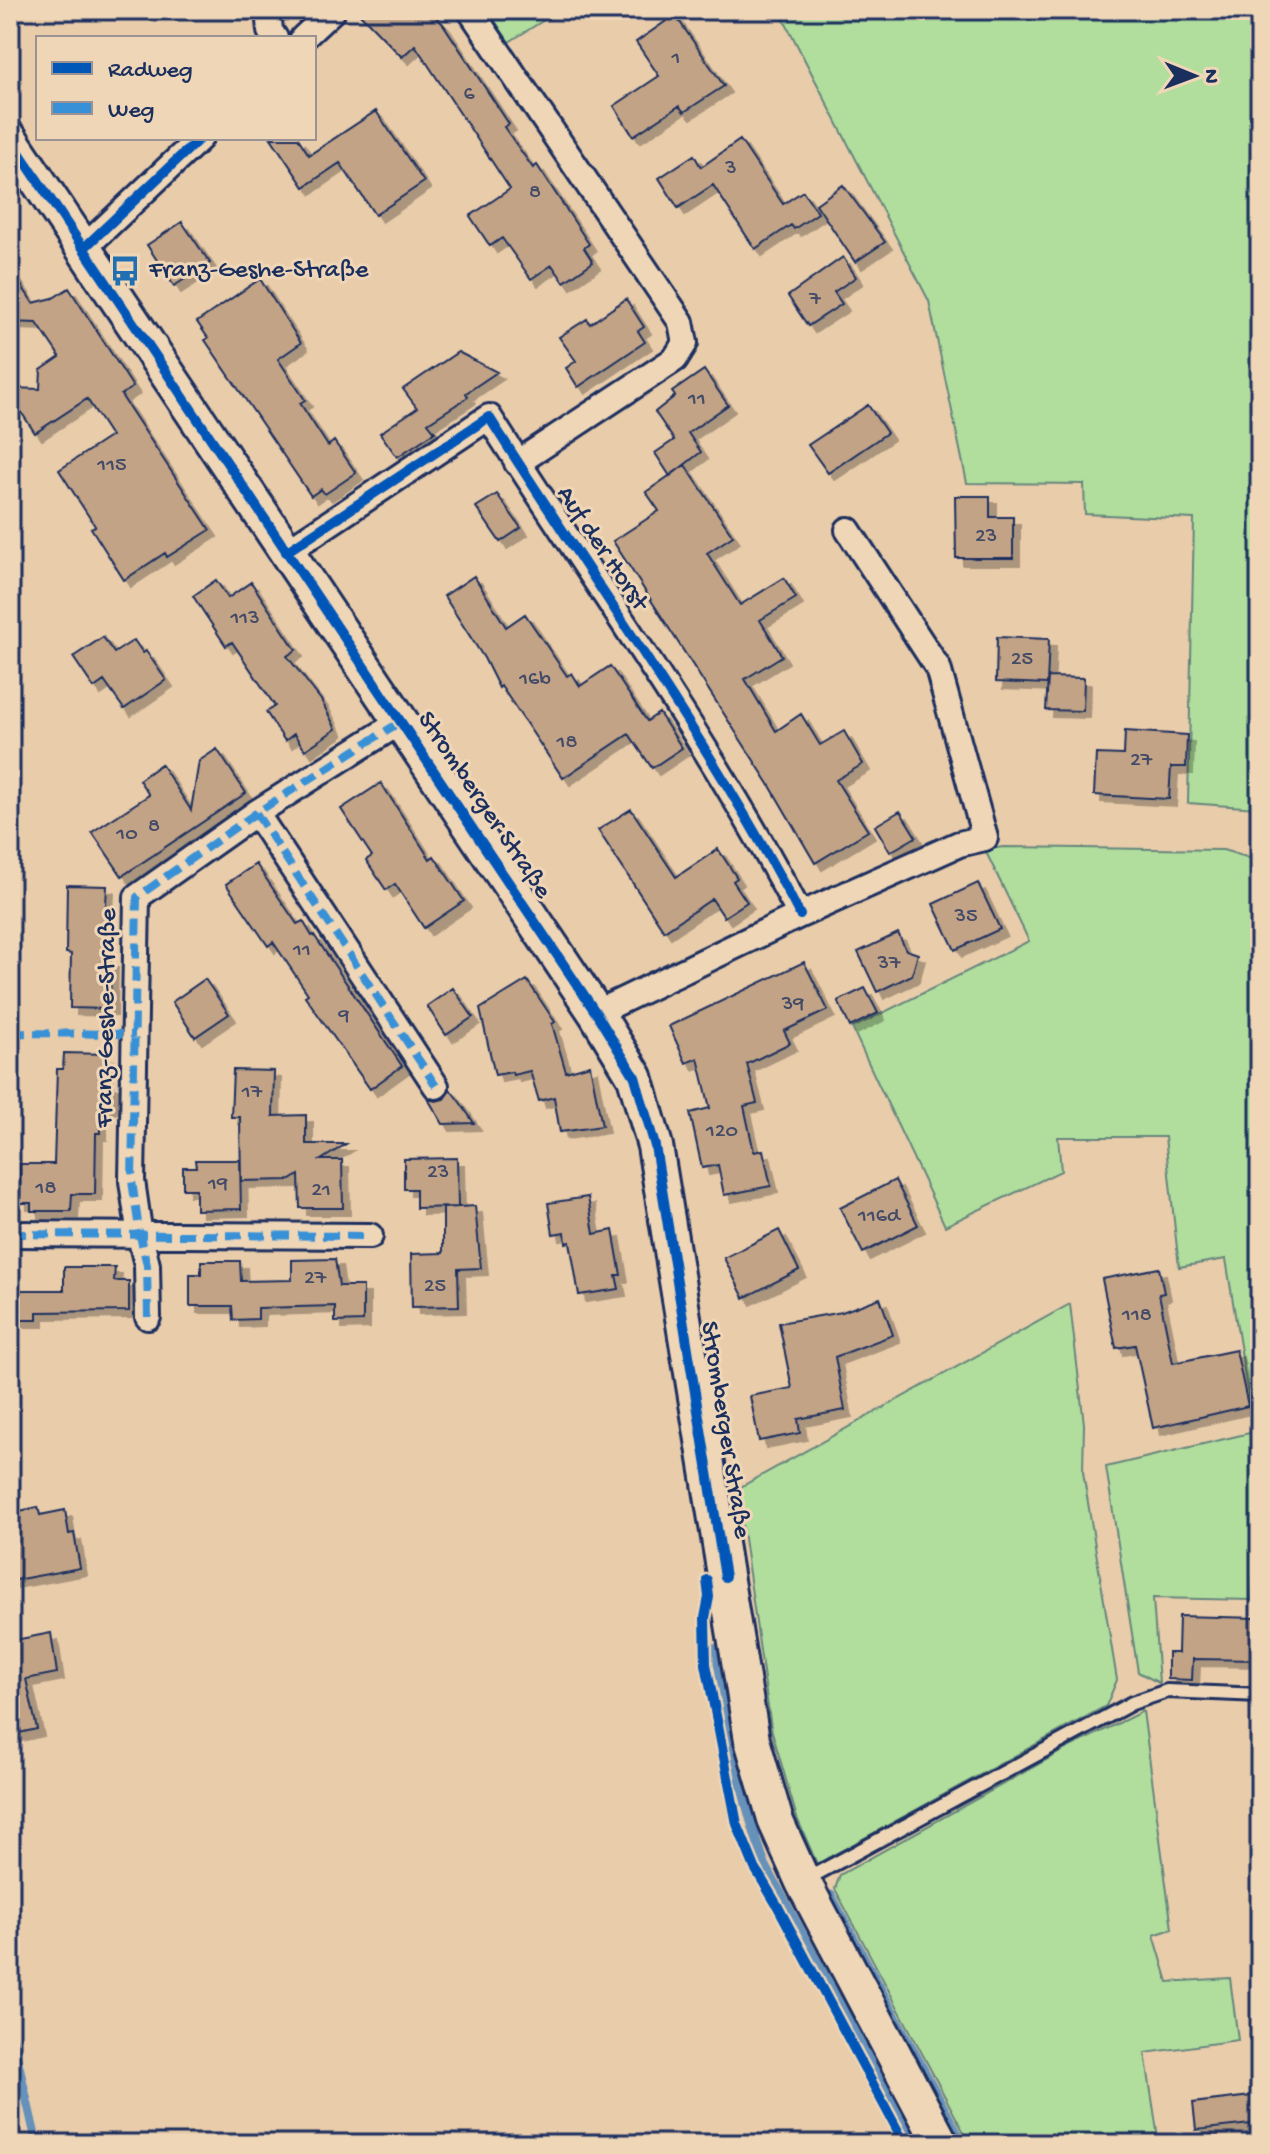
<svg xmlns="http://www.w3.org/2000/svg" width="1270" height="2154" font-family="'Gochi Hand',sans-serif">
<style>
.green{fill:#b1de9c;stroke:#66867d;stroke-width:2}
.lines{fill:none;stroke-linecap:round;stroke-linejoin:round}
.stream{stroke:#6691ba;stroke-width:9}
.building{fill:#c3a386;stroke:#1b2f5e;stroke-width:2;filter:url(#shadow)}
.lane-casing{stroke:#1b2f5e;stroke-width:18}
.street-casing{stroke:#1b2f5e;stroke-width:30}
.secondary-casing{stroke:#1b2f5e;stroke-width:40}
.lane{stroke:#efd6b7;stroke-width:12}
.street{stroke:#efd6b7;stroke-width:24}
.secondary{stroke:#efd6b7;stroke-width:34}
.quiet{stroke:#3891d7;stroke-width:8;stroke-dasharray:16 8;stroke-linecap:butt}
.cycleway-casing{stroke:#efd6b7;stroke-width:15}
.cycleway{stroke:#0057b8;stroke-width:10}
.labels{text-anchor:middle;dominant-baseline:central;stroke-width:6;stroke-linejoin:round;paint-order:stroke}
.number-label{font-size:22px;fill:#454c68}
.poi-label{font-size:26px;fill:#1b2f5e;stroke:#efd6b7;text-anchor:start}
.street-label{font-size:26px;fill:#1b2f5e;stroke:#efd6b7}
</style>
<defs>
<filter id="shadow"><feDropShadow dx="7" dy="7" stdDeviation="0" flood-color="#0004"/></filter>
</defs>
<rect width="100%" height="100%" fill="#e9ccaa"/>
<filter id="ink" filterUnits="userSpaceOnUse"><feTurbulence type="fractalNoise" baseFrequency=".0125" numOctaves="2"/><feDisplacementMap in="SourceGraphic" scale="16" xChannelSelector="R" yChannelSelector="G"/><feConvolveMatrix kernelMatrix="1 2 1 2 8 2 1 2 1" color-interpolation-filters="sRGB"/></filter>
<g filter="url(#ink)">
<path class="green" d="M 488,10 L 560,10 L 509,42 Z
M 779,10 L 1260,10 L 1260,775 L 1257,808 L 1188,803 L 1194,519 L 1085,514 L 1084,484 L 967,483 L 929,301 Z
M 1003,847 L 1223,850 L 1260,861 L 1260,1473 L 1252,1600 L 1153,1598 L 1159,1683 L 1138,1672 L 1106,1467 L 1254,1432 L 1226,1259 L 1179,1267 L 1165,1137 L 1058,1137 L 1061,1171 L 945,1226 L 852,1028 L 1029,941 L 985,850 Z
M 1070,1304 L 1084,1424 L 1083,1472 L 1117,1680 L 1106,1706 L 817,1864 L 797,1818 L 771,1728 L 737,1489 Z
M 1143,1711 L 1172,1929 L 1154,1935 L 1168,1982 L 1230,1978 L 1238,2040 L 1145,2053 L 1159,2144 L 970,2144 L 835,1889 L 840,1875 L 1066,1749 Z"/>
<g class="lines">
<path class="stream" d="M 714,1648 C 728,1721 739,1794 765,1864 L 915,2144
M 831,1895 L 963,2144
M 10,2027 L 37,2144"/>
</g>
<path class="building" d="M 356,10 L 429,10 L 443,24 L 509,124 L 504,127 L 533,168 L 537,165 L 589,244 L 584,248 L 593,262 L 564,282 L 552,265 L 531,279 L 502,238 L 490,246 L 470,216 L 510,189 L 415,45 L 402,57 Z
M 675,15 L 724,86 L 684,112 L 679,106 L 633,136 L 614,106 L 659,76 L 636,42 Z
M 376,111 L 424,182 L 375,215 L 340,163 L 304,187 L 271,138 L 298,138 L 309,155 Z
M 740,140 L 783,204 L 803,191 L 818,213 L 794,229 L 791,225 L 755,249 L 713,185 L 678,208 L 659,178 L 694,155 L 701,167 Z
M 843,185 L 885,242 L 855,262 L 816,204 Z
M 182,222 L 210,263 L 174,286 L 147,245 Z
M 843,257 L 856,277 L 834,292 L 842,304 L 808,326 L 788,296 Z
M 10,268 L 33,303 L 53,298 L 69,288 L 133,387 L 121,395 L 210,530 L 167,557 L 165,553 L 124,580 L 91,528 L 95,526 L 59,470 L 111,436 L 87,399 L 35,433 L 10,395 L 10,388 L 40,389 L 41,370 L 60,357 L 37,323 L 10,322 Z
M 260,279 L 301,343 L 278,359 L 305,400 L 300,403 L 328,446 L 334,441 L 356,473 L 325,494 L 321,489 L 311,496 L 205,340 L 208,338 L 197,322 Z
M 626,299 L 644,327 L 638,331 L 645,342 L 578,387 L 566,368 L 576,361 L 559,337 L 587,319 L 590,324 Z
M 458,352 L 497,372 L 466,393 L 468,397 L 428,423 L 435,432 L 397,457 L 380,433 L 417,408 L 403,389 Z
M 704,370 L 728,405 L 688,433 L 701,452 L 670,476 L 655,453 L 674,440 L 655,412 L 675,396 L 672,392 Z
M 868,405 L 887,433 L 828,473 L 808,445 Z
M 685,465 L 733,536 L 707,553 L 740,605 L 784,578 L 796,598 L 760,620 L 782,656 L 745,679 L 776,731 L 801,714 L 820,745 L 844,731 L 863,764 L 836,780 L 868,831 L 815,863 L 769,784 L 613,541 L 659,511 L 646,492 Z
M 497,494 L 521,528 L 500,542 L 476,507 Z
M 955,496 L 990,496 L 990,517 L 1013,517 L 1013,558 L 956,558 Z
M 474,576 L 506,627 L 525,614 L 567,676 L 572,673 L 580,686 L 610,666 L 647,721 L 659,713 L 682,748 L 652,768 L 629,734 L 563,778 L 501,686 L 499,688 L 484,658 L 444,596 Z
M 216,580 L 228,598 L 251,582 L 296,650 L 287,656 L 321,700 L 336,729 L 305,750 L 294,734 L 285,741 L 266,712 L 275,706 L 232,642 L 226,646 L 193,596 Z
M 103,637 L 114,653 L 134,640 L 143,653 L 146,651 L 166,680 L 124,709 L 104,681 L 94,688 L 73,657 Z
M 997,637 L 1049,639 L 1047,684 L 996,682 Z
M 1048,677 L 1084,678 L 1083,711 L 1046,710 Z
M 1125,731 L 1187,735 L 1186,767 L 1171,767 L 1169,799 L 1094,795 L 1096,754 L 1124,755 Z
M 217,749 L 246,793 L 122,876 L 92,832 L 149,795 L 139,780 L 161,764 L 191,810 L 199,761 Z
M 381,783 L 430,859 L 434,856 L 464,901 L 424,928 L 395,884 L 386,890 L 366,860 L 372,856 L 341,809 Z
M 631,809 L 676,877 L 718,849 L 737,878 L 733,881 L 747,902 L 724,917 L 712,899 L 664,931 L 598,830 Z
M 900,811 L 916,837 L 890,852 L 875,826 Z
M 256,864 L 297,924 L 303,921 L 312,936 L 314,935 L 402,1066 L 370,1089 L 305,996 L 308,994 L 273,942 L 268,946 L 226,884 Z
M 978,883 L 1000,929 L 955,950 L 933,904 Z
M 67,885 L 107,886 L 103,960 L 111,960 L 110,1009 L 70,1008 L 71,954 L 66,953 Z
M 898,933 L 906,950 L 918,954 L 912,975 L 877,992 L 858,952 Z
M 804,962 L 828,1010 L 784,1031 L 790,1043 L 747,1064 L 757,1103 L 744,1106 L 754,1152 L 763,1150 L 771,1186 L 724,1195 L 718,1165 L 702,1168 L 690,1113 L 710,1108 L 698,1058 L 686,1063 L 669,1026 Z
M 205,979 L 229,1014 L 195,1037 L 172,1002 Z
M 527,980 L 555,1022 L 552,1024 L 566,1072 L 590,1065 L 602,1126 L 560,1132 L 554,1097 L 539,1101 L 530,1071 L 513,1075 L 512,1072 L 495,1075 L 480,1009 Z
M 453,988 L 473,1017 L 446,1035 L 427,1006 Z
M 865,988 L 878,1013 L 850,1027 L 838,1001 Z
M 64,1053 L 107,1054 L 106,1082 L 111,1082 L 110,1106 L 100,1110 L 100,1133 L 96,1133 L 95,1194 L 72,1194 L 71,1211 L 31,1211 L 31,1203 L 20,1203 L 20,1164 L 54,1164 L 57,1069 L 63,1069 Z
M 233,1070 L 274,1071 L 273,1116 L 306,1115 L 306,1144 L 346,1144 L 321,1160 L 342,1160 L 343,1208 L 300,1208 L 299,1175 L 291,1180 L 241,1181 L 240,1117 L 231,1117 Z
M 450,1089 L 462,1105 L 474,1123 L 443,1124 L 428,1099 L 436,1101 L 444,1099 Z
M 457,1158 L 458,1207 L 416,1208 L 416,1189 L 404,1189 L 404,1159 Z
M 195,1160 L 240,1160 L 241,1209 L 196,1210 L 196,1189 L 183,1189 L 183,1167 L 196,1167 Z
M 895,1180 L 918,1225 L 863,1253 L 840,1208 Z
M 588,1197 L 594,1234 L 613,1230 L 621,1275 L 616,1275 L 619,1289 L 579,1295 L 570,1242 L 566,1243 L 565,1232 L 553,1234 L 548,1203 Z
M 475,1206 L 481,1268 L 458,1269 L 459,1306 L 412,1307 L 411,1254 L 443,1253 L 443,1208 Z
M 779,1230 L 799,1270 L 744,1298 L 724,1258 Z
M 335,1259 L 339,1286 L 363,1286 L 363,1321 L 335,1322 L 335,1306 L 258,1308 L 258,1319 L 233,1320 L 232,1306 L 190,1306 L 190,1274 L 201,1274 L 201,1261 L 240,1261 L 241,1281 L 292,1280 L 292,1260 Z
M 64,1267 L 115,1267 L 114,1281 L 129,1281 L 129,1311 L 37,1312 L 37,1320 L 11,1320 L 10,1290 L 64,1290 Z
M 1159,1268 L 1164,1293 L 1159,1294 L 1173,1363 L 1236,1350 L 1248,1406 L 1153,1428 L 1135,1345 L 1116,1348 L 1102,1279 Z
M 880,1298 L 893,1335 L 835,1357 L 845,1410 L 798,1419 L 800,1433 L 759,1441 L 750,1396 L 792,1388 L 779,1323 L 842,1312 Z
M 38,1507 L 40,1515 L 65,1510 L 69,1534 L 74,1533 L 80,1568 L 10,1581 L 10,1513 Z
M 1179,1616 L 1260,1618 L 1260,1660 L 1193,1659 L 1192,1680 L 1168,1679 L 1168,1653 L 1178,1653 Z
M 51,1633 L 57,1673 L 26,1679 L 37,1729 L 10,1735 L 10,1641 Z
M 1260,2095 L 1260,2123 L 1196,2130 L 1193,2103 Z"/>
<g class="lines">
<g class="lane-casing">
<path id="lane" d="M 805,1880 L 1132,1703 L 1167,1691 L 1260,1695"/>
</g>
<g class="street-casing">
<path id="street" d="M 268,10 L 270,31 L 275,38
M 470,10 L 681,322 L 685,343 L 675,359 L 517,463
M 303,38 L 333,10
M 84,248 L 200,138
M 286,552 L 489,417 C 593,582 710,741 800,915
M 256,813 L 436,1086
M 596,1013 L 800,915 L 959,844 L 985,838 L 938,668 L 848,530
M 10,1234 L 370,1236
M 148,1317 L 147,1265 L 140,1236 L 132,1181 L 137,897 L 256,813 L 400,722"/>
</g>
<g class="secondary-casing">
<path id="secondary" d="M 10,139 L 596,1013 L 635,1077 L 655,1146 L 752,1740 L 776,1822 L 803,1882 L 941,2144"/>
</g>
<use href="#lane" class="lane"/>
<use href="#street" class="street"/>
<use href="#secondary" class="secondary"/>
<path class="quiet" d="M 256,813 L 436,1086
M 10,1033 L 135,1034
M 10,1234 L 370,1236
M 148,1317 L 147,1265 L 140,1236 L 132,1181 L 137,897 L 256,813 L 400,722"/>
<g class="cycleway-casing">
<path id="cycleway" d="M 10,139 L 596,1013 L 635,1077 L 655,1146 L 725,1577
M 84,248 L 200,138
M 286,552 L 489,417 C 593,582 710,741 800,915
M 707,1580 L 709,1597 L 705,1618 L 706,1664 L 737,1824 L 755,1868 L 777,1905 L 905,2144"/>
</g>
<use href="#cycleway" class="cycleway"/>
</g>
</g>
<defs>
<g id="bus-bare" transform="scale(2.4)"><path d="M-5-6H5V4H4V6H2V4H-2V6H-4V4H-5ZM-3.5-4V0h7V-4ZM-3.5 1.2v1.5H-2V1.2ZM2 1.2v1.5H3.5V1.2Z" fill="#1f6fb2" stroke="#efd6b7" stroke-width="2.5" paint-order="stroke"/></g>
</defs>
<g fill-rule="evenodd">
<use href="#bus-bare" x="125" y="271"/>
</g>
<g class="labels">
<g class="number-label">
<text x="676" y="59">1</text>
<text x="469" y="95">6</text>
<text x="731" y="169">3</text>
<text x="535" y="193">8</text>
<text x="815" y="300">7</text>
<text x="697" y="400">11</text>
<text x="112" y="466">115</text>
<text x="986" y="537">23</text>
<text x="245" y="619">113</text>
<text x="1022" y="660">25</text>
<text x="535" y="680">16b</text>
<text x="567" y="743">18</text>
<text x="1141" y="761">27</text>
<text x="154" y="827">8</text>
<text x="127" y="835">10</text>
<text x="966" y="917">35</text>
<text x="302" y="951">11</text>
<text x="889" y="964">37</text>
<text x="793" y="1005">39</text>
<text x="344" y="1017">9</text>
<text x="252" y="1093">17</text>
<text x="722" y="1132">120</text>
<text x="438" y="1173">23</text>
<text x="218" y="1185">19</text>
<text x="46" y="1189">18</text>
<text x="321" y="1191">21</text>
<text x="879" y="1217">116d</text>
<text x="315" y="1279">27</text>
<text x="435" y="1287">25</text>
<text x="1137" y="1316">118</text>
</g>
<g class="poi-label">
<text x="149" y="271">Franz-Geshe-Straße</text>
</g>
<g class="street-label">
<text transform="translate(601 549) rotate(56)">Auf der Horst</text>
<text transform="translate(483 806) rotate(56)">Stromberger Straße</text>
<text transform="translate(108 1018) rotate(-89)">Franz-Geshe-Straße</text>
<text transform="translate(724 1430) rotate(81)">Stromberger Straße</text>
</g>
</g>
<rect width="1270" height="2154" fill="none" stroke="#efd6b7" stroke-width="40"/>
<rect x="20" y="20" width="1230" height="2114" fill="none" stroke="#1b2f5e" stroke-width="3" filter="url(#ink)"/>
<rect x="36" y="36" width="280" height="104" fill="#efd6b7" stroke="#9a9393" stroke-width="2"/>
<rect x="52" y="62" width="40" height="12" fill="#0057b8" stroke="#9a9393" stroke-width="2"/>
<text x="108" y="76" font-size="24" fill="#1b2f5e">Radweg</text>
<rect x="52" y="102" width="40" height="12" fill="#3891d7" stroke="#9a9393" stroke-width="2"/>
<text x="108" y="116" font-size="24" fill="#1b2f5e">Weg</text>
<g transform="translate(1194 76) rotate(91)" stroke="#efd6b7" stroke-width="6" paint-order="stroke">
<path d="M0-6L14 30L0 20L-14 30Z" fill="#1b2f5e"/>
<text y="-12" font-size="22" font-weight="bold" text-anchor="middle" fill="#1b2f5e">N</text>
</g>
</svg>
